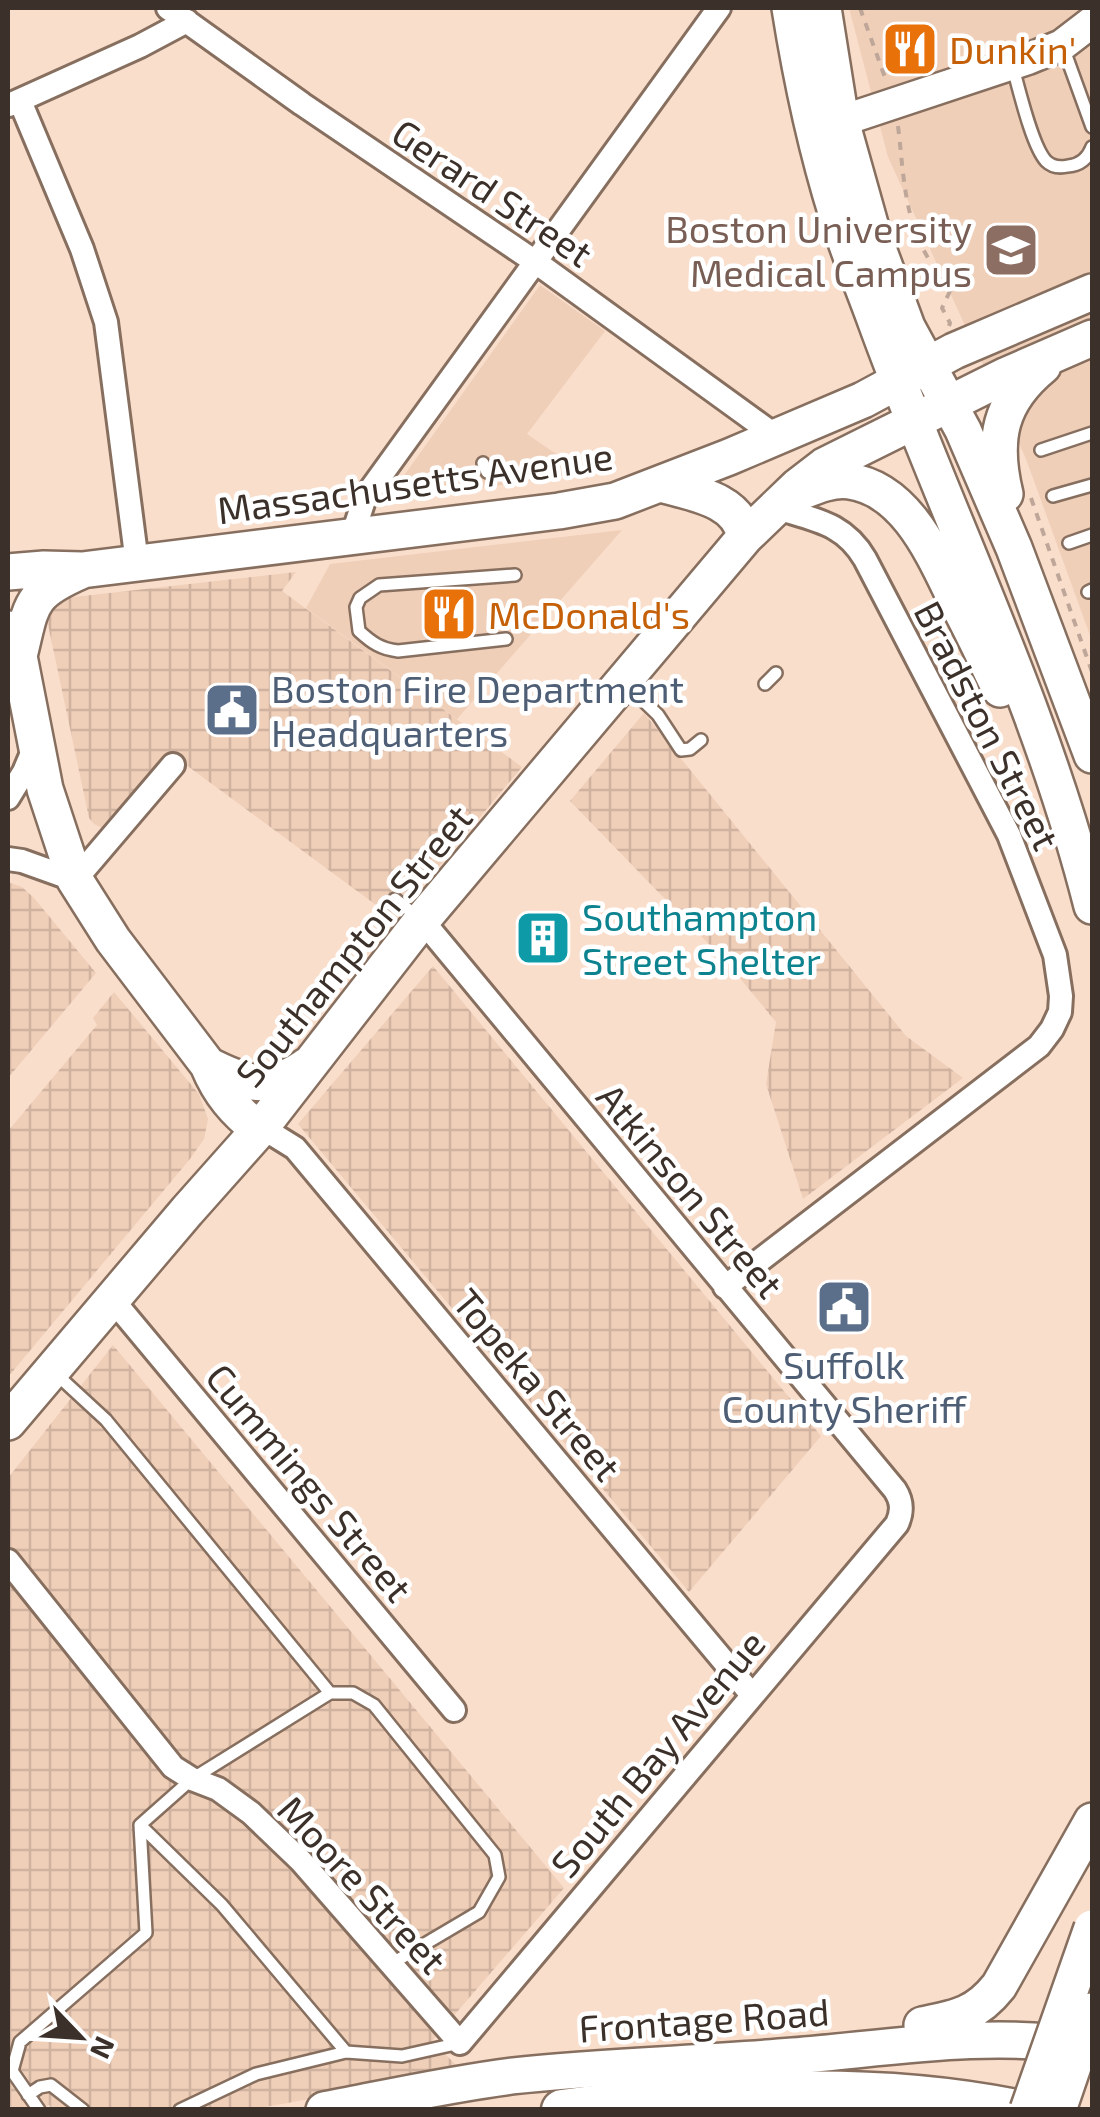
<svg xmlns="http://www.w3.org/2000/svg" width="1100" height="2117" font-family="'Exo 2',sans-serif">
<style>
.built{fill:#f0cfb9}
.industrial{fill:url(#industrial-grid)}
.lines{fill:none;stroke-linecap:round;stroke-linejoin:round}
.lane-casing{stroke:#876f5f;stroke-width:16}
.street-casing{stroke:#876f5f;stroke-width:28}
.secondary-casing{stroke:#876f5f;stroke-width:35}
.primary-casing{stroke:#876f5f;stroke-width:40}
.highway-casing{stroke:#876f5f;stroke-width:45}
.path{stroke:#bea799;stroke-width:4;stroke-dasharray:8 8;stroke-linecap:butt}
.lane{stroke:#fff;stroke-width:11}
.street{stroke:#fff;stroke-width:22}
.secondary{stroke:#fff;stroke-width:30}
.primary{stroke:#fff;stroke-width:35}
.highway{stroke:#fff;stroke-width:40}
.primary-bridge-casing{stroke:#876f5f;stroke-width:40;stroke-linecap:butt}
.primary-bridge{stroke:#fff;stroke-width:35}
.labels{text-anchor:middle;dominant-baseline:central;stroke-width:9;stroke-linejoin:round;paint-order:stroke}
.food-label{font-size:38px;fill:#c56008;stroke:#fff;text-anchor:start}
.street-label{font-size:38px;fill:#3c312a;stroke:#fff}
.education-label{font-size:38px;fill:#785e54;stroke:#fff;text-anchor:end}
.service-label{font-size:38px;fill:#4e5e75;stroke:#fff;text-anchor:start}
.culture-label{font-size:38px;fill:#0d838f;stroke:#fff;text-anchor:start}
</style>
<defs>
<pattern id="industrial-grid" width="8" height="8" patternUnits="userSpaceOnUse" patternTransform="scale(2.5)"><rect width="8" height="8" fill="#f0cfb9"/><path d="M0 4h8M4 0v8" fill="none" stroke="#cfb29f"/></pattern>
</defs>
<rect width="100%" height="100%" fill="#fadecc"/>
<path class="built" d="M 849,8 L 1092,8 L 1092,641 L 1026,459 L 888,157 Z
M 540,285 L 605,331 L 527,434 L 584,473 L 385,502 Z
M 622,530 L 457,719 L 306,608 L 330,564 Z"/>
<path class="industrial" d="M 296,572 L 282,591 L 522,767 L 395,919 L 174,756 L 164,756 L 117,821 L 109,826 L 100,827 L 94,824 L 89,818 L 47,620 L 51,605 L 65,598 Z
M 644,713 L 906,1036 L 963,1078 L 803,1199 L 766,1084 L 776,1022 L 729,965 L 570,801 Z
M 8,882 L 22,887 L 34,898 L 96,973 L 8,1078 Z
M 433,966 L 821,1436 L 689,1592 L 298,1124 Z
M 114,992 L 199,1094 L 208,1119 L 204,1139 L 190,1159 L 8,1377 L 8,1131 L 97,1025 L 93,1018 Z
M 113,1345 L 564,1888 L 432,2041 L 462,2071 L 255,2109 L 53,2110 L 49,2105 L 40,2109 L 13,2110 L 8,2103 L 8,1478 Z"/>
<g class="lines">
<g class="lane-casing">
<path id="lane" d="M 1063,47 L 1092,127
M 1013,68 C 1019,89 1032,146 1046,161 C 1052,167 1059,168 1068,166 C 1080,165 1088,158 1092,147
M 1041,450 L 1092,433
M 483,463 L 487,472
M 1053,496 L 1092,485
M 1069,543 L 1092,535
M 1088,592 L 1092,590
M 506,639 L 398,651 C 381,649 372,643 359,631 L 356,607 L 360,598 L 379,585 L 515,575
M 626,684 L 658,715 L 681,750 L 690,749 L 701,740
M 765,684 L 776,673
M 395,899 L 419,918
M 55,1373 L 106,1420 L 330,1693
M 140,1825 L 222,1905 L 346,2052
M 28,2095 L 40,2087 L 51,2085 L 83,2110
M 39,2110 L 12,2071 L 20,2042 L 146,1933 L 140,1825 L 192,1779 L 330,1693 L 353,1693 L 374,1705 L 495,1855 L 499,1877 L 479,1912 L 391,1964
M 180,2110 L 256,2074 L 346,2052 L 402,2056 L 460,2043"/>
</g>
<g class="street-casing">
<path id="street" d="M 168,8 L 302,104 L 537,263 L 777,437
M 20,101 L 82,249 L 106,322 L 137,563
M 9,105 L 140,46 L 187,21
M 352,537 L 364,500 L 371,489 L 719,8
M 8,798 L 24,772 L 35,746
M 8,859 L 22,861 L 75,880 L 173,765
M 259,1130 L 274,1135 L 295,1148 L 752,1695
M 725,1287 L 1039,1046 L 1052,1029 L 1060,1012 L 1061,996 L 1055,955 L 1009,835 L 865,559 C 844,523 815,520 777,508
M 112,1299 L 454,1710
M 8,1561 L 173,1767 L 192,1779 L 218,1789 L 251,1813 L 301,1861 L 460,2043 L 897,1524 C 903,1511 902,1501 895,1490 L 422,920"/>
</g>
<g class="secondary-casing">
<path id="secondary" d="M 841,121 L 1028,59 L 1062,45 L 1092,22"/>
</g>
<g class="primary-casing">
<path id="primary" d="M 790,8 C 801,77 816,148 837,215 C 848,251 863,286 876,322 C 947,517 1041,704 1092,906
M 823,8 L 841,121 L 873,235 L 907,327 L 963,430 L 1014,548 L 1092,755
M 661,484 C 692,493 739,499 745,537
M 803,491 C 818,485 833,479 849,481 C 908,489 935,558 958,604 C 973,632 986,660 1000,689
M 1005,494 C 992,440 999,402 1043,366
M 8,572 L 44,569 L 82,570 L 559,511 L 615,501 L 729,457 L 863,400 L 954,351 L 1092,292
M 8,629 L 19,656 L 45,789 L 75,880 L 113,940 L 208,1065 C 220,1094 235,1111 259,1130
M 19,656 C 32,604 28,594 81,571
M 208,1065 C 247,1085 271,1092 308,1065
M 8,1422 L 187,1211 L 259,1130 L 422,920 L 745,537 L 798,486 L 824,466 L 1007,375 L 1092,338
M 922,2025 C 957,2018 976,2015 999,1986 L 1092,1821
M 324,2110 C 386,2098 449,2084 512,2076 C 605,2066 700,2064 793,2056 C 890,2048 986,2031 1083,2046"/>
</g>
<g class="highway-casing">
<path id="highway" d="M 562,2110 C 711,2091 867,2080 1016,2110"/>
</g>
<path class="path" d="M 860,8 L 887,83
M 898,126 C 902,158 903,190 912,221 C 919,247 935,270 950,291 L 942,308 L 950,323 L 949,326
M 1031,498 L 1092,672"/>
<use href="#lane" class="lane"/>
<use href="#street" class="street"/>
<use href="#secondary" class="secondary"/>
<use href="#primary" class="primary"/>
<use href="#highway" class="highway"/>
<g class="primary-bridge-casing">
<path id="primary-bridge" d="M 1028,2110 L 1092,1928
M 1058,2110 L 1092,2011"/>
</g>
<use href="#primary-bridge" class="primary-bridge"/>
</g>
<defs>
<g id="restaurant-square" transform="scale(2.875)"><rect x="-9" y="-9" width="18" height="18" rx="4" fill="#e8710a" stroke="#fff"/><path d="M-5-6h1v4h1v-4h1v4h1v-4h1v5L-1.5 .5V6h-2V.5L-5-1ZM5-6V6H3V1.5H1.5Q1.5-4 5-6Z" fill="#fff"/></g>
<g id="university-square" transform="scale(2.875)"><rect x="-9" y="-9" width="18" height="18" rx="4" fill="#8d6e63" stroke="#fff"/><path d="M0-5L7-2L0 1L-7-2ZM-4 1L0 2.5L4 1V4Q0 6-4 4Z" fill="#fff"/></g>
<g id="civic-square" transform="scale(2.875)"><rect x="-9" y="-9" width="18" height="18" rx="4" fill="#5c6f8a" stroke="#fff"/><path d="M-.6-6.5H3V-4.5H.6V-3L4-1V1h2V6H-6V1h2V-1L-.6-3ZM-1.2 2.5V6h2.4V2.5Z" fill="#fff"/></g>
<g id="building-square" transform="scale(2.875)"><rect x="-9" y="-9" width="18" height="18" rx="4" fill="#0f9aa8" stroke="#fff"/><path d="M-4-6H4V6H1V3H-1V6H-4ZM-2.5-4.3h1.7v1.8h-1.7ZM.8-4.3h1.7v1.8H.8ZM-2.5-1h1.7V.8h-1.7ZM.8-1h1.7V.8H.8Z" fill="#fff"/></g>
</defs>
<g fill-rule="evenodd">
<use href="#restaurant-square" x="910" y="49"/>
<use href="#university-square" x="1011" y="250"/>
<use href="#restaurant-square" x="449" y="614"/>
<use href="#civic-square" x="232" y="710"/>
<use href="#building-square" x="543" y="938"/>
<use href="#civic-square" x="844" y="1307"/>
</g>
<g class="labels">
<g class="food-label">
<text x="949" y="49">Dunkin'</text>
<text x="488" y="614">McDonald's</text>
</g>
<g class="street-label">
<text transform="translate(493 192) rotate(34)">Gerard Street</text>
<text transform="translate(415 482) rotate(-8)">Massachusetts Avenue</text>
<text transform="translate(988 725) rotate(63)">Bradston Street</text>
<text transform="translate(353 945) rotate(-51)">Southampton Street</text>
<text transform="translate(691 1190) rotate(50)">Atkinson Street</text>
<text transform="translate(538 1384) rotate(50)">Topeka Street</text>
<text transform="translate(310 1482) rotate(50)">Cummings Street</text>
<text transform="translate(657 1753) rotate(-50)">South Bay Avenue</text>
<text transform="translate(363 1884) rotate(47)">Moore Street</text>
<text transform="translate(704 2019) rotate(-4)">Frontage Road</text>
</g>
<g class="education-label">
<text x="972" y="228">Boston University<tspan x="972" dy="44">Medical Campus</tspan></text>
</g>
<g class="service-label">
<text x="271" y="688">Boston Fire Department<tspan x="271" dy="44">Headquarters</tspan></text>
<text x="844" y="1364" text-anchor="middle">Suffolk<tspan x="844" dy="44">County Sheriff</tspan></text>
</g>
<g class="culture-label">
<text x="582" y="916">Southampton<tspan x="582" dy="44">Street Shelter</tspan></text>
</g>
</g>
<rect width="1100" height="2117" fill="none" stroke="#3c312a" stroke-width="20"/>
<g transform="translate(80 2037) rotate(115)" stroke="#ffffff" stroke-width="8" paint-order="stroke">
<path d="M0-8L18 38L0 25L-18 38Z" fill="#3c312a"/>
<text y="-15" font-size="28" font-weight="bold" text-anchor="middle" fill="#3c312a">N</text>
</g>
</svg>
